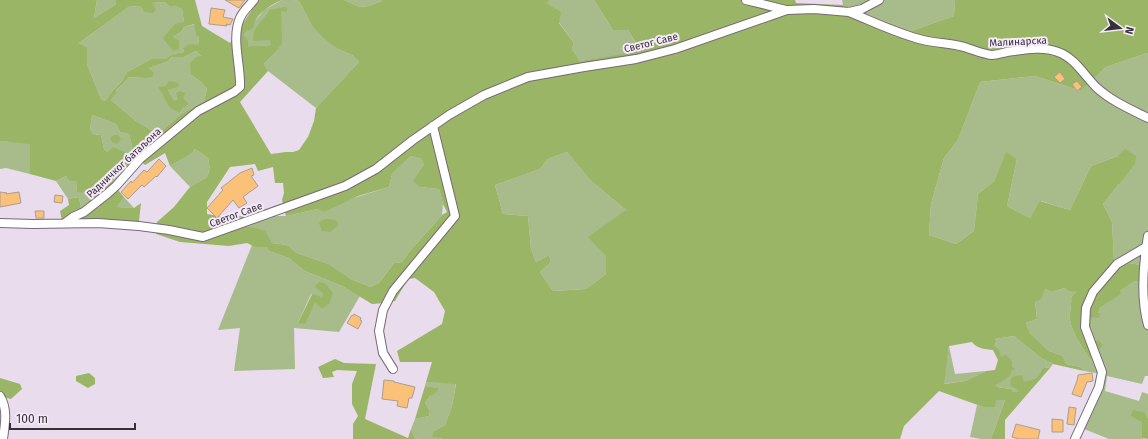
<svg xmlns="http://www.w3.org/2000/svg" width="1148" height="439" font-family="'Fira Sans',sans-serif">
<style>
.green{fill:#a8bb8b;fill-rule:evenodd}
.forest{fill:#99b565;fill-rule:evenodd}
.building{fill:#fcc179;stroke:#ab9e90}
.lines{fill:none;stroke-linecap:round;stroke-linejoin:round}
.minor-casing{stroke:#766a79;stroke-width:10}
.minor{stroke:#fff;stroke-width:8}
.labels{text-anchor:middle;dominant-baseline:central;stroke-width:4;stroke-linejoin:round;paint-order:stroke}
.street-label{font-size:10px;fill:#343036;stroke:#f6e9fa}
</style>
<rect width="100%" height="100%" fill="#e9dced"/>
<path class="green" d="M 97,0 L 116,0 L 116,4 L 94,18 Z
M 282,0 L 294,0 L 299,1 L 312,26 L 340,50 L 352,55 L 359,62 L 316,108 L 268,71 L 264,64 L 275,53 L 281,43 L 281,11 L 288,9 L 269,10 L 262,20 L 271,45 C 263,47 256,44 248,48 L 244,35 L 264,10 Z
M 344,0 L 382,0 L 382,1 L 369,6 L 360,7 Z
M 551,0 L 594,0 L 613,30 L 628,30 L 641,52 L 580,61 L 572,49 L 574,43 L 545,3 Z
M 842,0 L 955,0 L 954,16 L 911,31 L 843,5 Z
M 164,2 L 170,7 L 175,4 L 182,9 L 184,22 L 173,37 L 181,32 L 184,27 L 195,24 L 196,35 L 199,38 L 198,45 L 183,48 L 184,52 L 172,54 L 165,59 L 151,59 L 127,72 L 122,81 L 113,90 L 105,101 L 101,99 L 87,64 L 87,47 L 79,43 L 130,6 L 142,7 L 152,3 Z
M 196,51 L 201,56 L 191,75 L 201,82 L 207,89 L 204,101 L 181,114 L 158,134 L 136,121 L 111,100 L 116,94 L 116,90 L 123,84 L 129,77 L 143,78 L 147,68 L 167,62 L 172,57 L 184,57 ZM 179,84 L 168,90 L 174,102 L 178,99 L 184,107 L 180,113 L 166,100 L 163,92 Z
M 1147,53 L 1148,53 L 1148,266 L 1114,261 L 1112,222 L 1103,204 L 1119,184 L 1118,156 L 1091,166 L 1070,210 L 1041,201 L 1030,218 L 1007,206 L 1017,159 L 1006,153 L 994,181 L 978,194 L 974,231 L 956,244 L 929,235 L 931,204 L 944,158 L 958,140 L 980,82 L 1035,76 L 1081,91 L 1106,67 Z
M 92,115 L 116,124 L 120,132 L 129,134 L 132,146 L 141,161 L 134,170 L 128,166 L 125,160 L 135,157 L 108,152 L 104,149 L 101,135 L 93,134 L 90,129 Z
M 0,141 L 30,143 L 30,174 L 6,168 L 0,169 Z
M 195,149 L 208,158 L 210,169 L 207,177 L 190,187 L 170,166 L 191,154 Z
M 567,152 L 590,180 L 626,210 L 606,256 L 606,274 L 586,289 L 553,291 L 540,272 L 551,262 L 549,255 L 536,262 L 531,249 L 528,216 L 503,214 L 495,185 L 540,169 L 548,159 Z
M 411,156 L 421,157 L 424,165 L 420,187 L 439,189 L 443,204 L 442,215 L 409,252 L 402,262 L 394,263 L 379,283 L 370,287 L 351,279 L 329,264 L 297,253 L 287,245 L 272,243 L 243,226 L 240,216 L 286,216 L 318,209 L 389,187 L 392,174 Z
M 122,171 L 125,179 L 113,185 L 111,182 L 113,173 Z
M 66,176 L 76,181 L 77,191 L 100,190 L 107,188 L 108,191 L 101,208 L 81,208 L 79,197 L 68,199 L 56,181 Z
M 124,197 L 134,208 L 117,207 Z
M 252,245 L 255,247 L 266,247 L 269,251 L 289,258 L 303,270 L 344,287 L 360,296 L 339,332 L 294,328 L 295,369 L 234,371 L 240,328 L 218,330 ZM 323,293 L 321,309 L 315,301 L 298,323 L 311,294 L 322,298 Z
M 1135,281 L 1139,281 L 1148,317 L 1148,376 L 1145,376 L 1142,384 L 1107,376 L 1105,391 L 1139,401 L 1142,392 L 1148,394 L 1148,418 L 1145,413 C 1142,422 1142,429 1142,438 L 1144,439 L 1109,439 L 1084,429 L 1081,419 L 1101,374 L 1084,371 L 1081,367 L 1066,364 L 1063,356 L 1049,351 L 1030,333 L 1026,323 L 1037,319 L 1035,302 L 1045,289 L 1051,292 L 1065,288 L 1076,292 L 1071,297 C 1072,305 1069,313 1070,320 C 1072,333 1082,347 1089,358 L 1094,341 L 1091,330 L 1092,317 L 1100,308 L 1121,293 L 1120,291 Z
M 1014,336 L 1041,358 L 1053,364 L 1050,368 L 1043,367 L 1041,374 L 1032,380 L 1024,383 L 1018,389 L 1019,392 L 1014,392 L 1011,389 L 997,387 L 996,385 C 1002,380 1009,374 1012,367 L 1001,358 L 994,346 L 997,341 L 995,339 Z
M 949,346 L 955,374 L 986,371 L 965,381 L 943,384 Z
M 426,382 L 456,383 L 452,406 L 445,425 L 434,431 L 433,437 L 444,439 L 418,439 L 415,438 L 411,429 L 415,419 L 429,416 L 430,411 L 425,403 L 430,396 L 437,388 L 425,386 Z
M 995,400 L 1005,400 L 991,439 L 981,439 L 970,437 L 977,405 L 983,407 L 995,407 Z"/>
<path class="forest" d="M 0,0 L 97,0 L 94,18 L 116,4 L 116,0 L 195,0 L 202,26 L 230,43 L 255,5 L 249,0 L 282,0 C 270,5 255,14 253,28 L 247,31 L 244,35 L 248,41 L 248,47 C 256,44 263,47 271,45 L 269,40 L 253,41 L 254,31 L 269,10 L 285,7 L 288,9 L 286,12 L 281,11 L 282,43 L 275,53 L 264,64 L 268,71 L 240,102 L 271,154 L 286,152 L 293,152 L 299,150 L 308,137 L 314,121 L 316,108 L 359,62 L 352,55 L 340,50 L 327,41 L 312,26 L 299,1 L 294,0 L 344,0 L 360,7 L 369,6 L 382,1 L 382,0 L 551,0 L 546,3 L 561,12 L 559,23 L 574,43 L 572,49 L 580,61 L 641,51 L 628,30 L 613,30 L 594,0 L 795,0 L 796,3 L 843,5 L 911,31 L 954,16 L 955,0 L 1148,0 L 1148,53 L 1147,53 L 1106,67 L 1081,91 L 1035,76 L 980,82 L 958,140 L 944,158 L 931,204 L 929,235 L 956,244 L 974,231 L 978,194 L 994,181 L 1006,152 L 1017,159 L 1007,206 L 1030,218 L 1040,201 L 1070,210 L 1091,166 L 1118,156 L 1125,149 L 1136,156 L 1135,164 L 1103,204 L 1112,222 L 1114,261 L 1148,266 L 1148,317 L 1139,281 L 1135,281 L 1120,291 L 1122,293 L 1100,308 L 1097,313 L 1100,313 L 1099,318 L 1092,317 L 1091,329 L 1094,340 L 1099,341 L 1103,345 L 1099,350 L 1099,354 L 1094,357 L 1089,358 C 1082,347 1072,333 1070,320 C 1069,314 1072,305 1071,297 L 1076,292 L 1069,291 L 1065,288 L 1051,292 L 1045,289 L 1041,299 L 1035,302 L 1037,319 L 1026,323 L 1030,333 L 1049,351 L 1063,356 L 1066,364 L 1081,367 L 1084,371 L 1053,364 L 1041,358 L 1014,336 L 995,339 L 997,341 L 994,346 L 999,350 L 1001,357 L 1006,355 L 1012,361 L 1012,367 L 1015,369 L 1011,371 L 1010,376 L 996,385 L 997,387 L 1011,389 L 1014,392 L 1019,392 L 1017,389 L 1011,386 L 1010,382 L 1012,377 L 1022,375 L 1024,382 C 1034,380 1040,377 1043,367 L 1050,368 L 1005,420 L 1005,439 L 991,439 L 1005,400 L 996,400 L 995,407 L 983,407 L 939,391 L 904,426 L 900,439 L 444,439 L 432,437 L 434,431 L 445,425 L 452,406 L 456,384 L 426,382 L 432,362 L 400,362 L 397,351 L 442,324 L 445,311 L 434,292 L 415,278 L 408,279 L 395,301 L 384,303 L 372,304 L 344,287 L 303,270 L 289,258 L 269,251 L 266,247 L 255,247 L 247,243 L 229,246 L 180,242 L 156,234 L 157,222 L 174,207 L 190,187 L 207,177 L 210,169 L 208,158 L 195,149 L 191,154 L 170,166 L 165,153 L 145,165 L 136,157 L 126,160 L 128,166 L 134,170 L 125,179 L 122,171 L 113,173 L 111,182 L 124,197 L 117,207 L 134,208 L 141,203 L 139,221 L 62,221 L 60,211 L 69,205 L 68,199 L 79,197 L 81,208 L 100,208 L 96,196 L 108,190 L 107,188 L 89,193 L 77,192 L 76,181 L 70,181 L 66,176 L 56,181 L 30,174 L 30,144 L 0,141 ZM 164,2 L 170,7 L 175,5 L 182,9 L 184,22 L 175,24 L 163,38 L 173,51 L 179,49 L 179,41 L 173,37 L 181,32 L 184,27 L 194,24 L 196,35 L 199,38 L 198,45 L 190,44 L 183,48 L 184,52 L 172,54 L 165,59 L 151,59 L 127,72 L 122,81 L 113,90 L 105,101 L 101,99 L 87,64 L 87,47 L 79,43 L 130,6 L 142,7 L 144,12 L 153,13 L 156,10 L 152,3 ZM 196,51 L 201,56 L 196,57 L 190,63 L 191,75 L 201,82 L 207,89 L 204,101 L 181,114 L 158,134 L 136,121 L 111,100 L 116,94 L 116,90 L 123,84 L 129,77 L 143,78 L 152,77 L 154,73 L 148,68 L 167,62 L 172,57 L 184,57 ZM 92,115 L 116,124 L 120,132 L 129,134 L 132,146 L 135,157 L 113,147 L 108,152 L 104,149 L 101,135 L 93,134 L 90,129 ZM 567,152 L 590,180 L 626,210 L 588,237 L 606,256 L 606,274 L 586,289 L 553,291 L 540,272 L 551,262 L 549,255 L 536,262 L 531,249 L 528,216 L 503,214 L 495,185 L 540,169 L 548,159 ZM 411,156 L 421,158 L 424,165 L 413,181 L 420,187 L 439,189 L 443,204 L 447,212 L 442,215 L 409,252 L 402,262 L 394,263 L 379,283 L 370,287 L 351,279 L 329,264 L 297,253 L 287,245 L 272,243 L 265,231 L 251,227 L 243,226 L 240,216 L 223,217 L 207,214 L 207,202 L 230,167 L 255,164 L 258,171 L 273,167 L 275,183 L 283,183 L 284,193 L 282,200 L 286,216 L 318,209 L 324,212 L 358,196 L 389,187 L 392,174 ZM 972,342 C 977,349 985,349 993,350 L 998,360 L 995,370 L 986,371 L 965,381 L 944,384 L 949,346 Z
M 169,81 L 175,82 L 179,84 L 178,87 L 168,90 L 174,101 L 178,99 L 176,93 L 180,91 L 185,93 L 183,98 L 189,104 L 184,107 L 180,113 C 177,111 173,110 171,108 C 165,102 164,94 158,87 L 166,86 Z
M 114,135 L 118,135 L 121,139 L 117,144 L 112,142 L 110,138 Z
M 324,219 L 329,219 L 337,221 L 338,226 L 330,232 L 322,231 L 319,223 Z
M 319,282 L 325,283 L 333,293 L 329,304 L 321,309 L 315,302 L 305,324 L 298,323 L 312,294 L 322,297 L 323,293 L 315,287 Z
M 335,359 L 344,363 L 376,364 L 365,419 L 408,438 L 411,429 L 415,438 L 418,439 L 353,439 L 353,424 L 358,416 L 352,404 L 352,384 L 357,371 L 337,370 L 332,372 L 334,377 L 323,378 L 318,367 Z
M 89,373 L 95,378 L 95,384 L 88,388 L 76,381 L 76,376 Z
M 0,378 L 20,384 L 22,389 L 11,399 L 0,396 Z
M 425,386 L 438,388 L 437,392 L 430,396 L 425,403 L 430,411 L 429,416 L 415,419 Z
M 1133,410 L 1145,413 L 1148,418 L 1148,439 L 1142,438 L 1142,422 L 1131,416 Z"/>
<path class="building" d="M 225,0 L 245,0 L 239,8 Z
M 211,8 L 225,10 L 223,17 L 233,19 L 230,25 L 226,24 L 227,26 L 209,24 Z
M 1060,72 L 1065,79 L 1060,83 L 1054,77 Z
M 1077,81 L 1082,87 L 1077,91 L 1072,84 Z
M 159,159 L 166,166 L 157,177 L 156,176 L 144,187 L 142,185 L 128,199 L 121,192 L 131,181 L 132,183 L 144,170 L 147,172 Z
M 252,168 L 254,175 L 251,176 L 258,186 L 243,197 L 247,203 L 239,208 L 233,200 L 217,218 L 207,208 L 223,190 L 221,188 L 240,173 Z
M 0,192 L 7,193 L 6,194 L 19,192 L 21,203 L 0,207 Z
M 55,195 L 63,196 L 62,203 L 54,202 Z
M 35,211 L 44,211 L 44,218 L 36,218 Z
M 354,314 L 361,318 L 360,320 L 362,321 L 358,329 L 347,323 L 352,315 L 353,316 Z
M 1092,373 L 1093,381 L 1087,382 L 1081,397 L 1072,394 L 1077,381 L 1078,375 Z
M 384,380 L 394,381 L 394,382 L 415,387 L 412,398 L 409,398 L 407,408 L 397,406 L 398,401 L 382,399 Z
M 1069,407 L 1076,408 L 1074,425 L 1067,424 Z
M 1052,419 L 1063,420 L 1063,432 L 1052,432 Z
M 1016,424 L 1040,430 L 1038,439 L 1019,439 L 1012,437 Z"/>
<g class="lines">
<g class="minor-casing">
<path id="minor" d="M 746,0 L 786,10
M 849,12 C 874,22 898,34 923,40 C 935,43 948,43 960,46 C 970,48 981,54 992,55 C 997,55 1002,53 1007,52 C 1023,50 1042,46 1058,52 C 1075,58 1084,75 1096,87 C 1111,101 1130,109 1148,118
M 0,223 L 33,224 L 98,223 L 139,226 L 169,230 L 203,237 L 345,186 L 376,169 L 413,140 L 449,115 L 484,95 L 528,77 L 584,67 L 636,59 L 675,49 L 787,10 L 814,9 L 849,12 L 862,9 L 879,0
M 65,223 L 73,217 L 84,212 L 107,194 L 116,186 L 140,159 L 198,111 L 234,92 L 240,87 C 241,66 231,38 240,18 C 243,11 249,6 254,0
M 1148,236 C 1143,265 1140,296 1148,325
M 393,369 L 383,353 L 379,331 L 383,310 L 393,291 L 455,216 L 433,126
M 0,396 C 8,409 5,424 3,439
M 1075,439 L 1099,387 L 1102,372 L 1085,327 L 1086,308 L 1093,292 L 1117,264 L 1146,247"/>
</g>
<use href="#minor" class="minor"/>
</g>
<g class="labels">
<g class="street-label">
<text transform="translate(1018 42) rotate(-3)">Малинарска</text>
<text transform="translate(651 43) rotate(-14)">Светог Саве</text>
<text transform="translate(124 163) rotate(-43)">Радничког батаљона</text>
<text transform="translate(236 215) rotate(-20)">Светог Саве</text>
</g>
</g>
<g transform="translate(1120 28) rotate(105)" stroke="#f6e9fa" stroke-width="3" paint-order="stroke">
<path d="M0-3L7 15L0 10L-7 15Z" fill="#343036"/>
<text y="-6" font-size="11" font-weight="bold" text-anchor="middle" fill="#343036">N</text>
</g>
<path d="M10 423v6h125v-6" fill="none" stroke="#343036" stroke-width="2"/>
<text x="16" y="423" font-size="12" fill="#343036" stroke="#f6e9fa" stroke-width="3" paint-order="stroke">100 m</text>
</svg>
